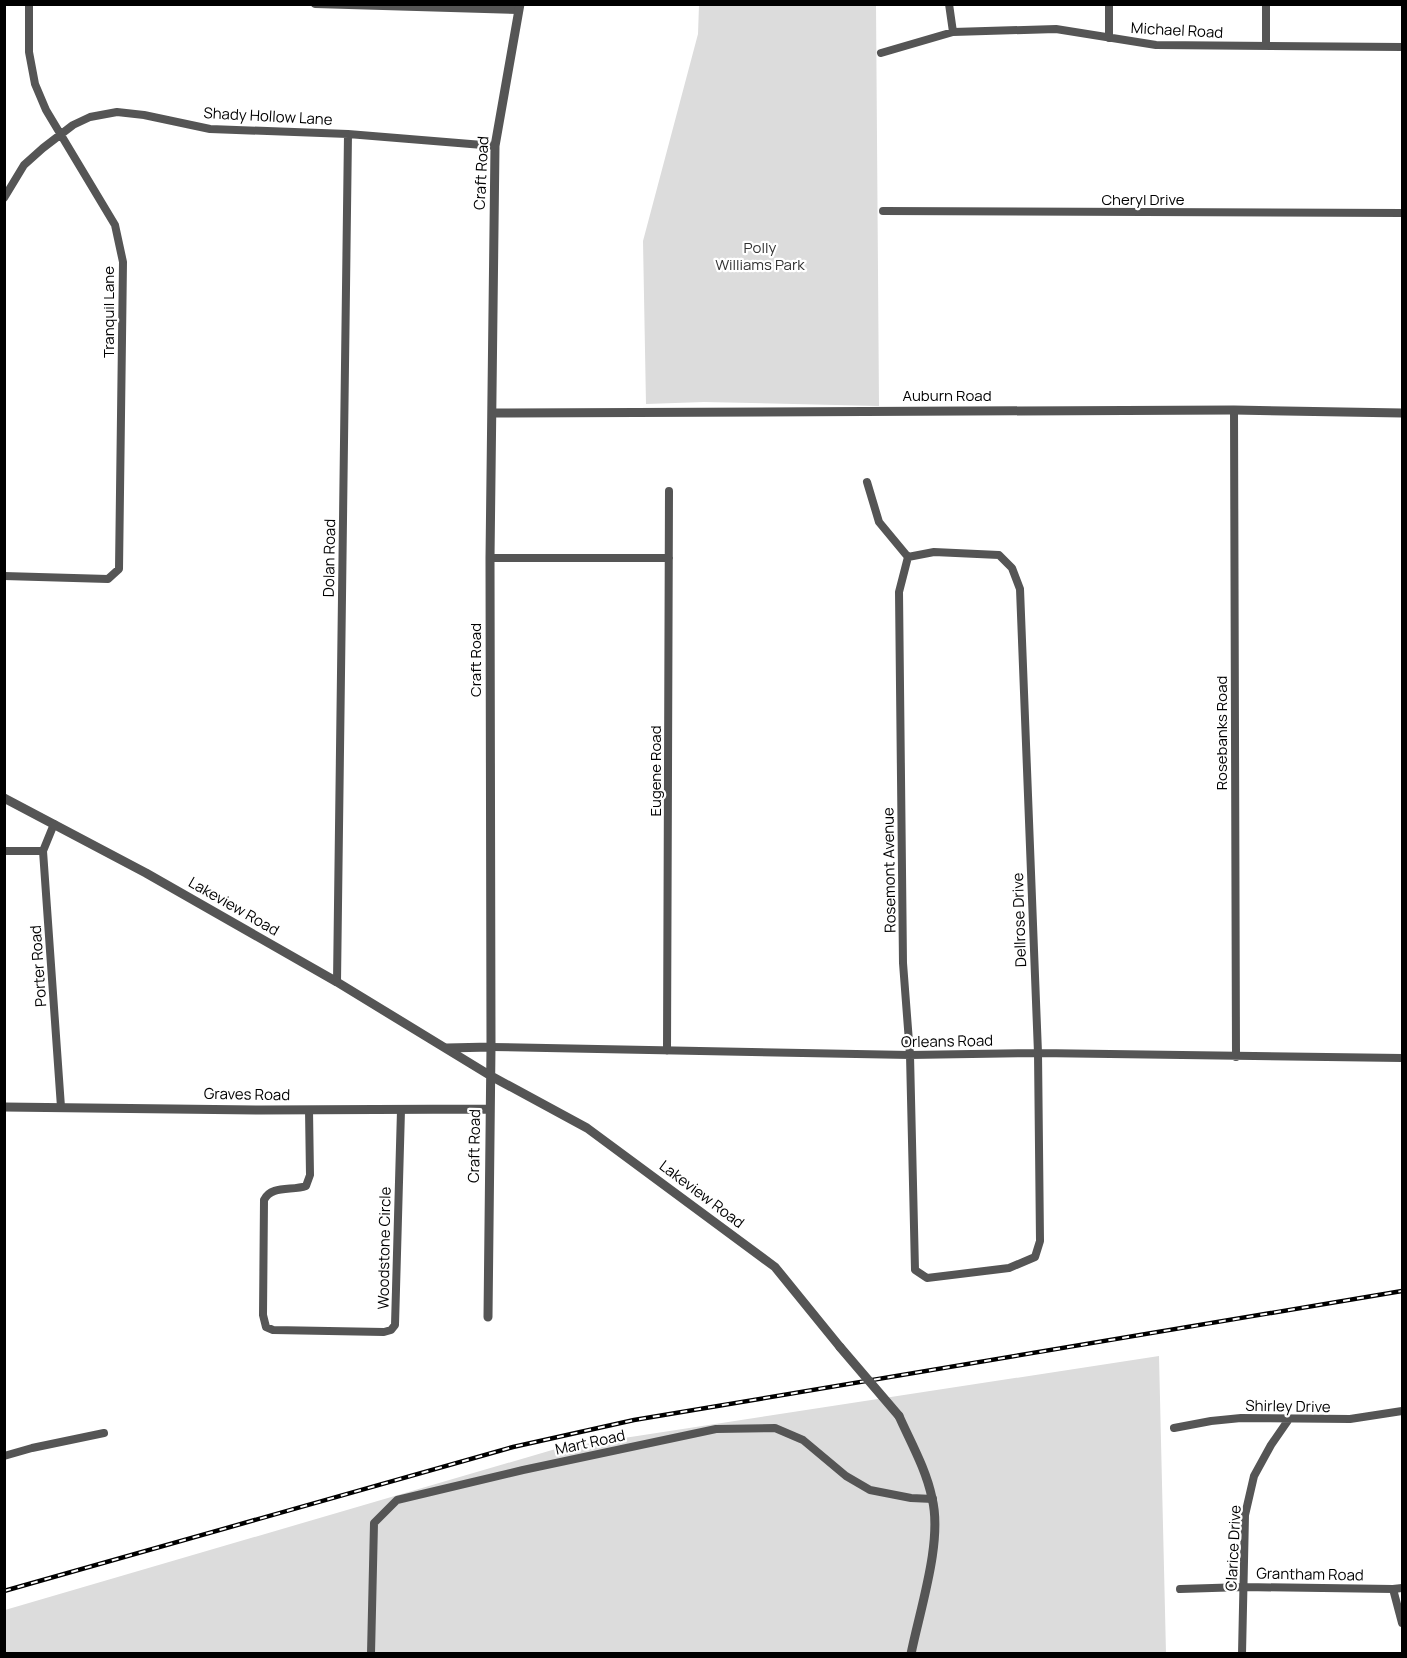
<svg xmlns="http://www.w3.org/2000/svg" width="1407" height="1658" font-family="Manrope,sans-serif">
<style>
.green{fill:#dcdcdc}
.lines{fill:none;stroke-linecap:round;stroke-linejoin:round}
.minor{stroke:#555;stroke-width:8}
.tertiary{stroke:#555;stroke-width:9}
.rail-casing{stroke:#000;stroke-width:4.5}
.rail{stroke:#fff;stroke-width:2;stroke-dasharray:7;stroke-linecap:butt}
.tertiary-bridge{stroke:#555;stroke-width:9}
.labels{text-anchor:middle;dominant-baseline:central;stroke-width:4.5;stroke-linejoin:round;paint-order:stroke}
.street-label{font-size:15px;fill:#000;stroke:#fff}
.park-label{font-size:15px;fill:#333;stroke:#fff}
</style>
<rect width="100%" height="100%" fill="#fff"/>
<path class="green" d="M 699,5 L 876,5 L 879,406 L 704,402 L 646,404 L 643,241 L 698,34 Z
M 1159,1356 L 1166,1653 L 5,1654 L 5,1610 L 559,1448 Z"/>
<g class="lines">
<path class="minor" d="M 315,4 L 519,10
M 949,4 L 953,32
M 1109,4 L 1109,38
M 1266,46 L 1266,4
M 881,53 L 953,32 L 1056,29 L 1156,45 L 1402,47
M 4,198 L 24,165 L 43,148 L 73,125 L 90,117 L 117,112 L 144,115 L 210,129 L 348,134 L 495,146
M 883,211 L 1402,213
M 1234,410 L 1236,1057
M 867,482 L 879,522 L 908,557 L 899,592 L 903,963 L 910,1055 L 915,1270 L 927,1278 L 1009,1268 L 1035,1257 L 1040,1241 L 1038,1053 L 1020,589 L 1012,568 L 999,555 L 934,552 L 908,557
M 490,558 L 669,558
M 4,576 L 108,579 L 119,569 L 123,262 L 115,225 L 46,110 L 35,84 L 29,52 L 29,4
M 54,824 L 43,851 L 61,1107
M 4,851 L 43,851
M 337,982 L 348,134
M 491,1047 L 910,1055 L 1038,1053 L 1402,1058
M 667,1051 L 669,491
M 309,1110 L 310,1175 L 306,1186 C 292,1191 271,1185 264,1200 L 263,1315 L 266,1327 L 273,1330 L 384,1332 L 391,1330 L 395,1325 L 401,1110
M 1174,1428 L 1211,1421 L 1241,1418 L 1350,1419 L 1402,1411
M 4,1456 L 32,1448 L 104,1433
M 1180,1589 L 1244,1587 L 1393,1589 L 1402,1588
M 1393,1589 L 1402,1623
M 371,1654 L 374,1523 L 397,1500 L 523,1470 L 716,1429 L 775,1428 L 803,1440 L 846,1476 L 870,1490 L 911,1498 L 933,1499
M 1242,1654 L 1245,1515 L 1254,1476 L 1271,1445 L 1289,1419"/>
<path class="tertiary" d="M 492,413 L 1234,410 L 1402,413
M 4,798 L 146,873 L 337,982 L 491,1076 L 587,1128 L 775,1267 L 840,1347
M 447,1048 L 491,1047
M 4,1107 L 261,1110 L 490,1109
M 488,1317 L 491,1047 L 490,558 L 495,146 L 520,4
M 899,1416 C 911,1443 926,1469 932,1498 C 943,1541 920,1609 911,1654"/>
<g class="rail-casing">
<path id="rail" d="M 4,1591 L 513,1447 L 634,1420 L 1402,1291"/>
</g>
<use href="#rail" class="rail"/>
<path class="tertiary-bridge" d="M 840,1347 L 899,1416"/>
</g>
<g class="labels">
<g class="street-label">
<text transform="translate(1177 30) rotate(3)">Michael Road</text>
<text transform="translate(268 116) rotate(3)">Shady Hollow Lane</text>
<text transform="translate(481 173) rotate(-87)">Craft Road</text>
<text x="1143" y="199">Cheryl Drive</text>
<text transform="translate(108 312) rotate(-90)">Tranquil Lane</text>
<text x="947" y="395">Auburn Road</text>
<text transform="translate(329 558) rotate(-89)">Dolan Road</text>
<text transform="translate(475 660) rotate(-90)">Craft Road</text>
<text transform="translate(1221 733) rotate(-90)">Rosebanks Road</text>
<text transform="translate(655 771) rotate(-90)">Eugene Road</text>
<text transform="translate(889 870) rotate(-91)">Rosemont Avenue</text>
<text transform="translate(234 906) rotate(30)">Lakeview Road</text>
<text transform="translate(1019 920) rotate(-92)">Dellrose Drive</text>
<text transform="translate(38 966) rotate(-94)">Porter Road</text>
<text transform="translate(947 1041) rotate(-1)">Orleans Road</text>
<text transform="translate(247 1094) rotate(1)">Graves Road</text>
<text transform="translate(474 1146) rotate(-89)">Craft Road</text>
<text transform="translate(702 1194) rotate(37)">Lakeview Road</text>
<text transform="translate(384 1248) rotate(-89)">Woodstone Circle</text>
<text transform="translate(1288 1406) rotate(1)">Shirley Drive</text>
<text transform="translate(590 1442) rotate(-12)">Mart Road</text>
<text transform="translate(1233 1548) rotate(-87)">Clarice Drive</text>
<text transform="translate(1310 1574) rotate(1)">Grantham Road</text>
</g>
<g class="park-label">
<text x="760" y="247">Polly<tspan x="760" dy="17">Williams Park</tspan></text>
</g>
</g>
<rect width="1407" height="1658" fill="none" stroke="#000000" stroke-width="12"/>
</svg>
